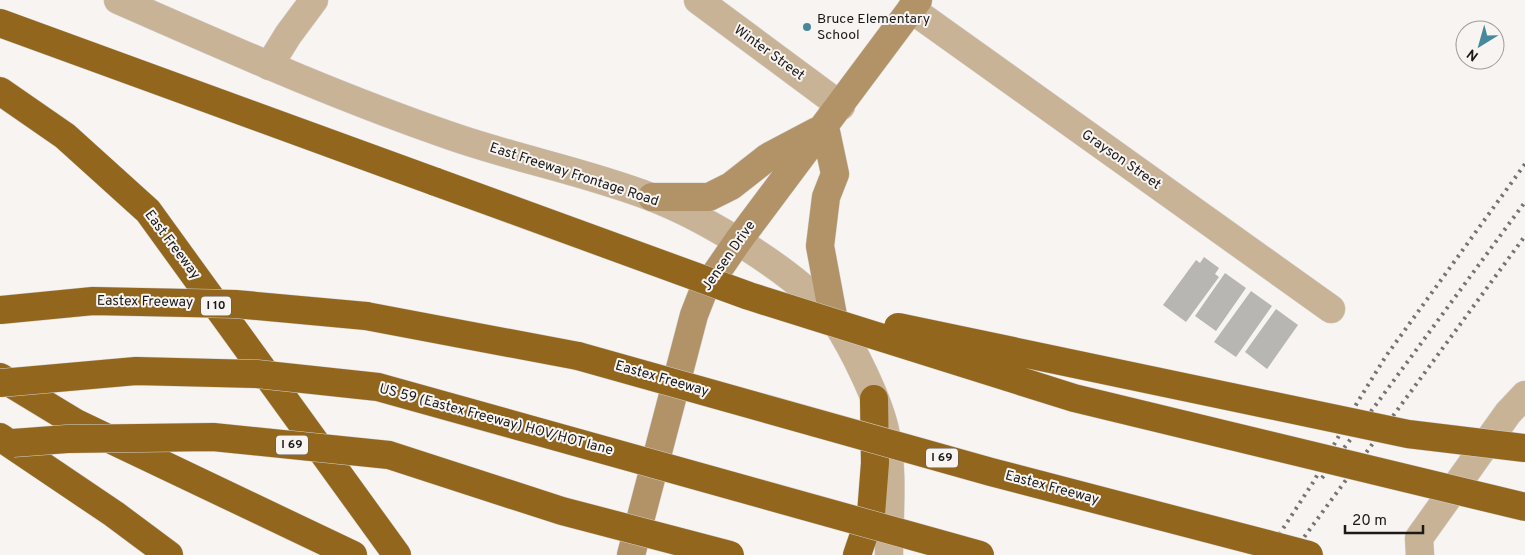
<svg xmlns="http://www.w3.org/2000/svg" width="1525" height="555" font-family="Overpass,sans-serif">
<style>
.building{fill:#b8b6b3}
.lines{fill:none;stroke-linecap:round;stroke-linejoin:round}
.minor-casing{stroke:#d4d1ce;stroke-width:29}
.tertiary-casing{stroke:#d4d1ce;stroke-width:29}
.secondary-casing{stroke:#d4d1ce;stroke-width:29}
.motorway-casing{stroke:#d4d1ce;stroke-width:29}
.minor{stroke:#c8b396;stroke-width:28}
.tertiary{stroke:#c8b396;stroke-width:28}
.secondary{stroke:#b19367;stroke-width:28}
.motorway{stroke:#92661d;stroke-width:28}
.rail{stroke:#767472;stroke-width:4;stroke-dasharray:2.5 5;stroke-linecap:butt}
.motorway-bridge-casing{stroke:#d4d1ce;stroke-width:29;stroke-linecap:butt}
.motorway-bridge{stroke:#92661d;stroke-width:28}
.poi-dot{fill:#47889a;stroke:#f7f4f1;stroke-width:2}
.labels{text-anchor:middle;dominant-baseline:central;stroke-width:4;stroke-linejoin:round;paint-order:stroke}
.shield{fill:#f7f4f1;stroke:#5d5b5a;stroke-width:1}
.shield-label{font-size:12px;font-weight:bold;fill:#1b1a19}
.poi-label{font-size:14px;fill:#1b1a19;stroke:#f7f4f1;text-anchor:start}
.street-label{font-size:14px;fill:#1b1a19;stroke:#f7f4f1}
</style>
<rect width="100%" height="100%" fill="#f7f4f1"/>
<path class="building" d="M 1204,257 L 1219,268 L 1215,274 L 1219,277 L 1186,322 L 1163,305 L 1196,260 L 1200,263 Z
M 1225,273 L 1246,288 L 1216,331 L 1195,316 Z
M 1251,291 L 1272,306 L 1236,357 L 1214,342 Z
M 1276,309 L 1298,325 L 1267,369 L 1245,352 Z"/>
<g class="lines">
<g class="minor-casing">
<path id="minor" d="M 698,0 L 841,106
M 911,9 L 1331,309
M 269,66 L 288,35 L 314,0
M 1420,555 L 1419,538 L 1508,413 L 1525,395"/>
</g>
<g class="tertiary-casing">
<path id="tertiary" d="M 118,0 C 228,48 337,97 451,136 C 517,159 586,172 651,197 C 704,217 802,275 835,321 C 853,348 878,399 885,430 C 894,471 889,514 889,555"/>
</g>
<g class="secondary-casing">
<path id="secondary" d="M 825,127 L 835,174 L 826,197 L 820,246 L 834,321
M 652,197 L 709,197 L 731,186 L 768,157 L 817,131
M 631,555 L 694,315 L 703,292 L 738,241 L 918,0"/>
</g>
<g class="motorway-casing">
<path id="motorway" d="M 0,23 L 436,182
M 0,91 L 65,136 L 148,211 L 397,555
M 366,316 L 578,356
M 0,377 L 76,423 L 353,555
M 0,437 L 114,514 L 169,555
M 857,555 L 871,514 L 875,463 L 874,399"/>
</g>
<use href="#minor" class="minor"/>
<use href="#tertiary" class="tertiary"/>
<use href="#secondary" class="secondary"/>
<use href="#motorway" class="motorway"/>
<path class="rail" d="M 1322,478 L 1525,202
M 1271,547 L 1314,481 L 1357,403 L 1386,356 L 1525,164
M 1291,555 L 1525,236"/>
<g class="motorway-bridge-casing">
<path id="motorway-bridge" d="M 436,182 L 749,296 L 1074,398 L 1525,507
M 0,310 L 93,301 L 235,304 L 366,316
M 898,327 L 1408,434 L 1525,448
M 578,356 L 991,472 L 1309,555
M 0,383 L 136,371 L 257,374 L 378,387 L 980,555
M 13,443 L 67,439 L 213,437 L 389,455 L 562,511 L 730,555"/>
</g>
<use href="#motorway-bridge" class="motorway-bridge"/>
</g>
<circle class="poi-dot" cx="807" cy="27" r="5"/>
<g class="labels">
<g class="shield">
<rect x="201" y="296.5" width="30" height="19" rx="4"/>
<rect x="276" y="435.5" width="32" height="19" rx="4"/>
<rect x="926" y="448.5" width="32" height="19" rx="4"/>
</g>
<g class="shield-label">
<text x="216" y="306">I 10</text>
<text x="292" y="445">I 69</text>
<text x="942" y="458">I 69</text>
</g>
<g class="poi-label">
<text x="817" y="19">Bruce Elementary<tspan x="817" dy="16">School</tspan></text>
</g>
<g class="street-label">
<text transform="translate(769 53) rotate(36)">Winter Street</text>
<text transform="translate(1121 160) rotate(35)">Grayson Street</text>
<text transform="translate(574 175) rotate(18)">East Freeway Frontage Road</text>
<text transform="translate(172 245) rotate(53)">East Freeway</text>
<text transform="translate(729 256) rotate(-55)">Jensen Drive</text>
<text transform="translate(145 302) rotate(1)">Eastex Freeway</text>
<text transform="translate(662 379) rotate(16)">Eastex Freeway</text>
<text transform="translate(496 420) rotate(15)">US 59 (Eastex Freeway) HOV/HOT lane</text>
<text transform="translate(1052 488) rotate(15)">Eastex Freeway</text>
</g>
</g>
<g transform="translate(1480 45) rotate(217)"><circle r="24" fill="#f7f4f1" stroke="#9f9d9b"/>
<path d="M0-4L9 19L0 12L-9 19Z" fill="#47889a"/>
<text y="-8" font-size="14" font-weight="bold" text-anchor="middle" fill="#1b1a19">N</text>
</g>
<path d="M1345 525v8h78v-8" fill="none" stroke="#1b1a19" stroke-width="2.5"/>
<text x="1352" y="525" font-size="15" fill="#1b1a19" stroke="#f7f4f1" stroke-width="4" paint-order="stroke">20 m</text>
</svg>
